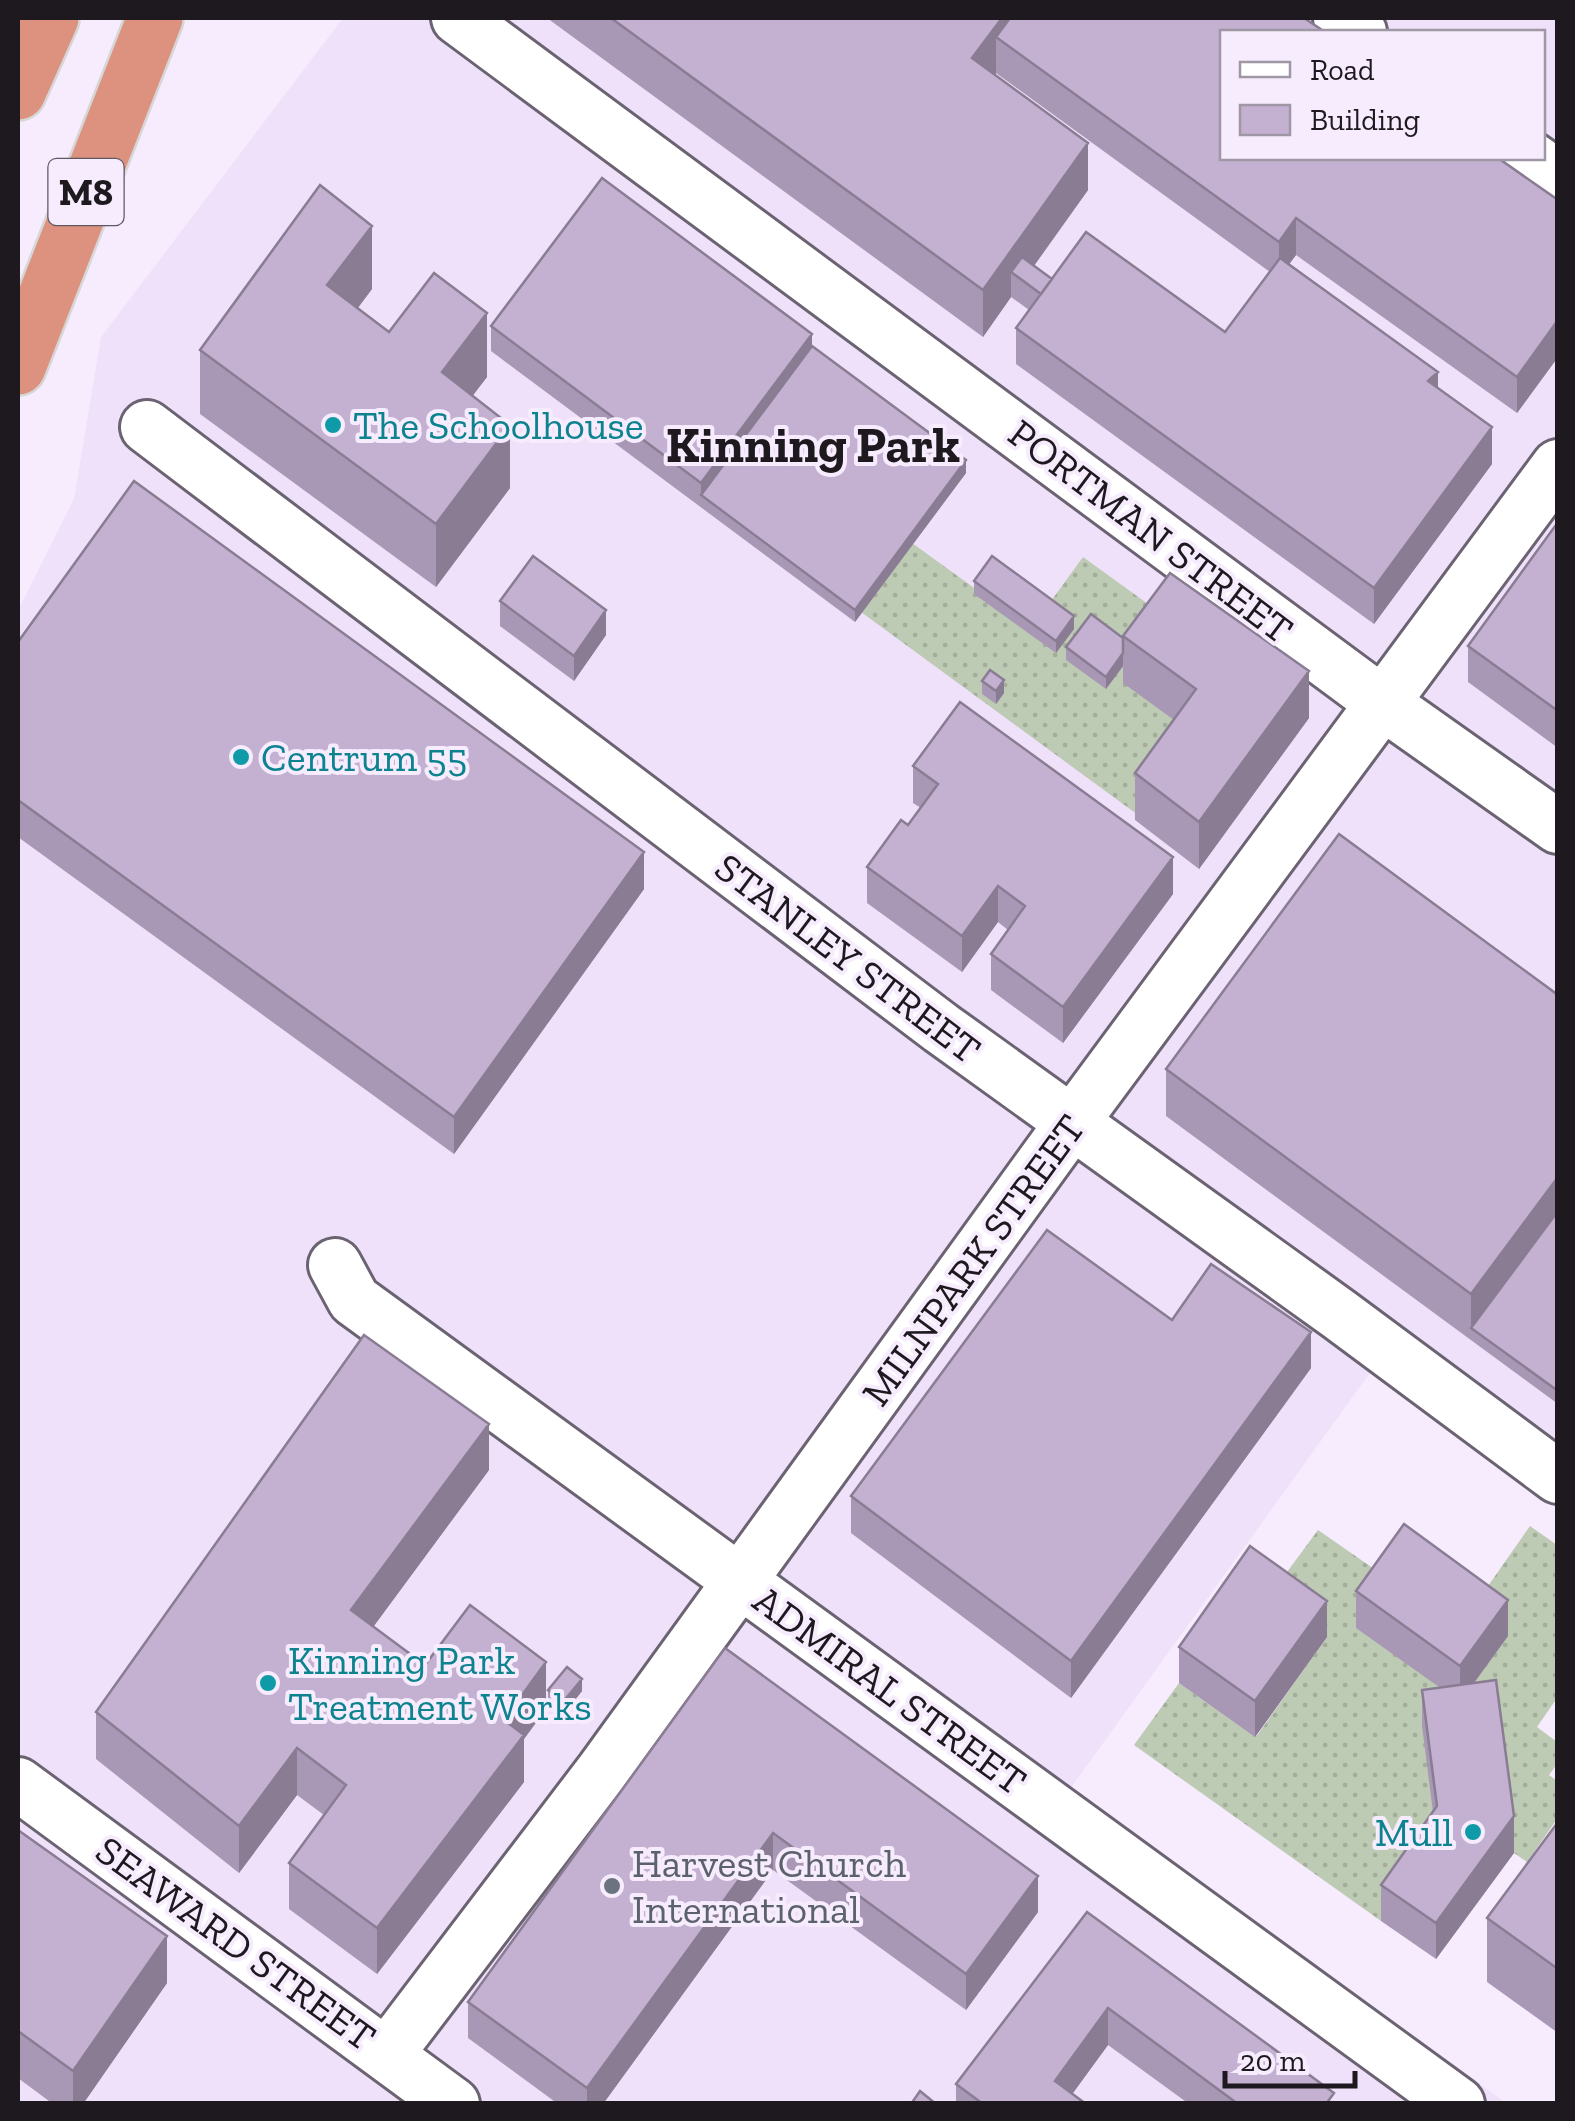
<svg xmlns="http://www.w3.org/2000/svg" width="1575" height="2121" font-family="'Zilla Slab',serif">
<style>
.built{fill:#efe1f9;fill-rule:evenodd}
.garden{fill:url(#garden-dots)}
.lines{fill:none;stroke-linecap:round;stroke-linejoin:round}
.minor-casing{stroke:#6b6371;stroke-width:58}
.highway-casing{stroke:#d6d6d7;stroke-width:60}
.minor{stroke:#fff;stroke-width:52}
.highway{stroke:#dd9280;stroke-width:55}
.wall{fill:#a998b5;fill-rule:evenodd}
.shaded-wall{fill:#897c93}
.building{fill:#c4b1d2;stroke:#897c93;stroke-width:2.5}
.culture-dot{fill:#0f9aa8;stroke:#f6ecfd;stroke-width:4}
.worship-dot{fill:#6b7280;stroke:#f6ecfd;stroke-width:4}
.labels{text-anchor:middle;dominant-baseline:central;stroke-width:8;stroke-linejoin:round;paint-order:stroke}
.shield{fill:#f6ecfd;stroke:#5e5862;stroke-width:2.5}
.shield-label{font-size:38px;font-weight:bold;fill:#1d191f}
.culture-label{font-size:40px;fill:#0d838f;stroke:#f6ecfd;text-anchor:start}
.street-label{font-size:40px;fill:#1d191f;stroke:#f6ecfd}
.worship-label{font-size:40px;fill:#5b616d;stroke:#f6ecfd;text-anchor:start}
.district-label{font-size:50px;font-weight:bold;fill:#1d191f;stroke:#f6ecfd}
</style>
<defs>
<pattern id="garden-dots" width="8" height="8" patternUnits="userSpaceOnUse" patternTransform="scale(2.5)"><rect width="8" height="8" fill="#bdcab4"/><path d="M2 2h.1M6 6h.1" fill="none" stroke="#a2ad9a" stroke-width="1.8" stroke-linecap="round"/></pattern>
</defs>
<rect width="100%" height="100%" fill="#f6ecfd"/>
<path class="built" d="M 343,18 L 1557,18 L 1557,1451 L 1395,1338 L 1070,1789 L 1506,2103 L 18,2103 L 18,611 L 74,499 L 101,337 ZM 1222,32 L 1542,32 L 1542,158 L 1222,158 Z"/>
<path class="garden" d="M 912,543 L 977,590 L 1046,608 L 1083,557 L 1170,620 L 1196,736 L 1138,815 L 861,612 Z
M 1530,1526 L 1557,1545 L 1557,1698 L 1537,1727 L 1557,1742 L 1557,1764 L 1549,1775 L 1557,1781 L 1557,1819 L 1527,1862 L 1514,1853 L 1496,1716 L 1437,1843 L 1381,1921 L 1134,1745 L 1179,1683 L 1256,1737 L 1327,1637 L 1287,1572 L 1318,1530 L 1390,1580 L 1472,1609 Z"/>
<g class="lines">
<g class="minor-casing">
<path id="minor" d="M 458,18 L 1384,704 L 1558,827
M 1340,18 L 1360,32
M 1531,158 L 1558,177
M 147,427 L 941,1028 L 1340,1315 L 1558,1477
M 335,1265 L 354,1300 L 1458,2104
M 18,1784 L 453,2104
M 387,2054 L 603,1770 L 1071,1124 L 1558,466"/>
</g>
<g class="highway-casing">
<path id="highway" d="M 18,92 L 51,18
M 18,367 L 155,18"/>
</g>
<use href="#minor" class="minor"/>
<use href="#highway" class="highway"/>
</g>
<path class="wall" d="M 547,18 L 1304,18 L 1558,200 L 1558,357 L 1517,413 L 1296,255 L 1289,264 L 1438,388 L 1492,464 L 1374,624 L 1016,364 L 1016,328 L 1029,310 L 1011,297 L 983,337 ZM 996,73 L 1270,272 L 1225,332 L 1052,279 L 1034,266 L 1088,190 L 995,75 Z
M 372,289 L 358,308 L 389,332 L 487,377 L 472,396 L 510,488 L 436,587 L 200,414 L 200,350 Z
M 491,326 L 812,346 L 966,473 L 855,622 L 491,351 Z
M 1558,522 L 1558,748 L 1468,682 L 1468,646 Z
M 974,581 L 1074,629 L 1056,653 L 974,594 Z
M 500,601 L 606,635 L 574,681 L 500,626 Z
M 1123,636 L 1309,718 L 1199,869 L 1135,820 L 1135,773 L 1174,720 L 1123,683 L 1123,666 L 1106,689 L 1066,660 L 1066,647 L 1123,638 Z
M 18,642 L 644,889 L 454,1154 L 18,837 Z
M 982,681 L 1004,693 L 996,704 L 982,694 Z
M 913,766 L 1173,894 L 1063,1043 L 991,990 L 991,954 L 1008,930 L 998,922 L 962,972 L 867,903 L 867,867 L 908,825 L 921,808 L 913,803 Z
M 1558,995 L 1558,1404 L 1166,1116 L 1166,1069 Z
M 1172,1320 L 1311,1368 L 1071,1698 L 851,1533 L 851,1496 Z
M 489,1470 L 373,1627 L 425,1665 L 546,1709 L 524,1739 L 524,1782 L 377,1974 L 289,1909 L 289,1863 L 324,1815 L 297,1795 L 239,1873 L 96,1759 L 96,1712 Z
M 1356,1591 L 1508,1636 L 1474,1683 L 1514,1853 L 1436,1959 L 1381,1921 L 1381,1885 L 1433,1812 L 1422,1726 L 1422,1690 L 1439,1687 L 1356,1628 Z
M 1327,1637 L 1255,1737 L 1179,1683 L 1179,1647 Z
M 725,1648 L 1038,1912 L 966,2010 L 773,1870 L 603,2104 L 558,2104 L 468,2038 L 468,2002 Z
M 548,1690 L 582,1691 L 563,1715 L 548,1703 Z
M 1558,1822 L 1558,2033 L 1487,1982 L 1487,1918 Z
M 18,1830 L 167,1983 L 83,2104 L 53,2104 L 18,2078 Z
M 1087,1912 L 1334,2104 L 1189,2104 L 1108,2045 L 1072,2094 L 1086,2104 L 956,2104 L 956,2084 Z"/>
<path class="shaded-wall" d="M 1002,18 L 1037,18 L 996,37 L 996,73 L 972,105 L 972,58 Z
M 1088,143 L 1088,190 L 1023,281 L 1011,272 L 1011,297 L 983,337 L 983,290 Z
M 1296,218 L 1296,255 L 1279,278 L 1279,242 Z
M 372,226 L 372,289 L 327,348 L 327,285 Z
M 487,313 L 487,377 L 442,436 L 442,372 Z
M 1558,320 L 1558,357 L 1517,413 L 1517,377 Z
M 812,334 L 812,359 L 701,495 L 701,483 Z
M 1438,372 L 1438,408 L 1428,381 Z
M 510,425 L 510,488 L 436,587 L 436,524 Z
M 1492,427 L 1492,464 L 1374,624 L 1374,588 Z
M 966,460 L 966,473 L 855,622 L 855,610 Z
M 606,610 L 606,635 L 574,681 L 574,656 Z
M 1074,616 L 1074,629 L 1056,653 L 1056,641 Z
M 1123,653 L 1123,666 L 1106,689 L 1106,677 Z
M 1309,671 L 1309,718 L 1199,869 L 1199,822 Z
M 1004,680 L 1004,693 L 996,704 L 996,691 Z
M 644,852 L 644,889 L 454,1154 L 454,1117 Z
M 1173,857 L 1173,894 L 1063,1043 L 1063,1007 Z
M 998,886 L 998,922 L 962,972 L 962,936 Z
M 1558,1177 L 1558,1223 L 1471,1328 L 1471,1294 Z
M 1311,1332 L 1311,1368 L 1071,1698 L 1071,1661 Z
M 489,1424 L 489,1470 L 351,1657 L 351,1610 Z
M 1508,1600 L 1508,1636 L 1460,1702 L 1460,1666 Z
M 1327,1601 L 1327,1637 L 1255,1737 L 1255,1701 Z
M 546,1662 L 546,1709 L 524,1739 L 524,1782 L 377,1974 L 377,1928 L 504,1720 Z
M 582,1679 L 582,1691 L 563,1715 L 563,1702 Z
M 297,1748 L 297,1795 L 239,1873 L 239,1826 Z
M 1514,1816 L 1514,1853 L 1436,1959 L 1436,1923 Z
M 773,1833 L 773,1870 L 603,2104 L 587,2104 L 587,2088 Z
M 1038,1876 L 1038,1912 L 966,2010 L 966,1974 Z
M 167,1936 L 167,1983 L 83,2104 L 73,2104 L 73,2071 Z
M 1108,2008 L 1108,2045 L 1065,2104 L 1055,2081 Z"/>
<path class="building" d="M 611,18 L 1002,18 L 972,58 L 1088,143 L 983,290 Z
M 1010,18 L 1304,18 L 1325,32 L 1222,32 L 1222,158 L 1498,158 L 1558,200 L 1558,320 L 1517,377 L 1296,218 L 1279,242 L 996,37 Z
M 602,178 L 812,334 L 701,483 L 491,326 Z
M 320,185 L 372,226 L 327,285 L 389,332 L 434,273 L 487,313 L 442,372 L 510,425 L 436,524 L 200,350 Z
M 1086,232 L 1225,332 L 1280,258 L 1438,372 L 1428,381 L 1492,427 L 1374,588 L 1016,328 Z
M 1022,257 L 1052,279 L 1041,294 L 1011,272 Z
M 812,346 L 966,460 L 855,610 L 701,495 Z
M 134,481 L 644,852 L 454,1117 L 18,800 L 18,642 Z
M 1558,522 L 1558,711 L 1468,646 Z
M 533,556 L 606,610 L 574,656 L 500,601 Z
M 992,556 L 1074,616 L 1056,641 L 974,581 Z
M 1170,573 L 1309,671 L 1199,822 L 1135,773 L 1196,689 L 1123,636 Z
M 1091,614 L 1123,638 L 1123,653 L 1106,677 L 1066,647 Z
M 990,670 L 1004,680 L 996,691 L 982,681 Z
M 960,702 L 1173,857 L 1063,1007 L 991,954 L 1025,906 L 998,886 L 962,936 L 867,867 L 901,820 L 908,825 L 938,784 L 913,766 Z
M 1339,834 L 1558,995 L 1558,1177 L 1471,1294 L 1166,1069 Z
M 1558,1211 L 1558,1391 L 1471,1328 Z
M 1047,1230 L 1172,1320 L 1211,1264 L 1311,1332 L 1071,1661 L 851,1496 Z
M 364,1335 L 489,1424 L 351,1610 L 425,1665 L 470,1605 L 546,1662 L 504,1720 L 524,1735 L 377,1928 L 289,1863 L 346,1785 L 297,1748 L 239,1826 L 96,1712 Z
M 1404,1524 L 1508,1600 L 1460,1666 L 1356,1591 Z
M 1250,1546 L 1327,1601 L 1255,1701 L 1179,1647 Z
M 725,1648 L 1038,1876 L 966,1974 L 773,1833 L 587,2088 L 468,2002 Z
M 567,1667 L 582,1679 L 563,1702 L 548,1690 Z
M 1496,1680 L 1514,1816 L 1436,1923 L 1381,1885 L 1437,1806 L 1422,1690 Z
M 1558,1822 L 1558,1969 L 1487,1918 Z
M 18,1830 L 167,1936 L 73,2071 L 18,2031 Z
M 1087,1912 L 1334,2093 L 1326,2104 L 1238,2104 L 1108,2008 L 1055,2081 L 1086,2104 L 983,2104 L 956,2084 Z
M 920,2091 L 936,2104 L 911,2104 Z"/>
<g class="culture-dot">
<circle cx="333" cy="425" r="10"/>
<circle cx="241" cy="757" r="10"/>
<circle cx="268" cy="1683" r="10"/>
<circle cx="1473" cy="1832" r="10"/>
</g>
<circle class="worship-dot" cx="612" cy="1886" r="10"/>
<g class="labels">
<rect class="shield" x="48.5" y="159" width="75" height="66" rx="8"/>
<g class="shield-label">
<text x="86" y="192">M8</text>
</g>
<g class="culture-label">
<text x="353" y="425">The Schoolhouse</text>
<text x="261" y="757">Centrum 55</text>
<text x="288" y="1660">Kinning Park<tspan x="288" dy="46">Treatment Works</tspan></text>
<text x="1453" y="1832" text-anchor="end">Mull</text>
</g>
<g class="street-label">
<text transform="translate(1151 531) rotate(37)">PORTMAN STREET</text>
<text transform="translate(848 958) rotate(37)">STANLEY STREET</text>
<text transform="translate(973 1260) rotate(-54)">MILNPARK STREET</text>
<text transform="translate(890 1690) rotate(36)">ADMIRAL STREET</text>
<text transform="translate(236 1943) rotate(36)">SEAWARD STREET</text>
</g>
<g class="worship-label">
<text x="632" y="1863">Harvest Church<tspan x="632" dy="46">International</tspan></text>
</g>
<g class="district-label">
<text x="813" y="445">Kinning Park</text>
</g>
</g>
<rect width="1575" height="2121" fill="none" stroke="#1d191f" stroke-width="40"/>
<rect x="1220" y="30" width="325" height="130" fill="#f6ecfd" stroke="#9f98a4" stroke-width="2.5"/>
<rect x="1240" y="62" width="50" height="15" fill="#ffffff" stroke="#9f98a4" stroke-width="2.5"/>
<text x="1310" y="80" font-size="30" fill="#1d191f">Road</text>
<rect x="1240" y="105" width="50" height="30" fill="#c4b1d2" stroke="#9f98a4" stroke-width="2.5"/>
<text x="1310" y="130" font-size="30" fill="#1d191f">Building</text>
<path d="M1225 2071v15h130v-15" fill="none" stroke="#1d191f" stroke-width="5"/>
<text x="1240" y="2071" font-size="30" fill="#1d191f" stroke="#f6ecfd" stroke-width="8" paint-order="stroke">20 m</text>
</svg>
